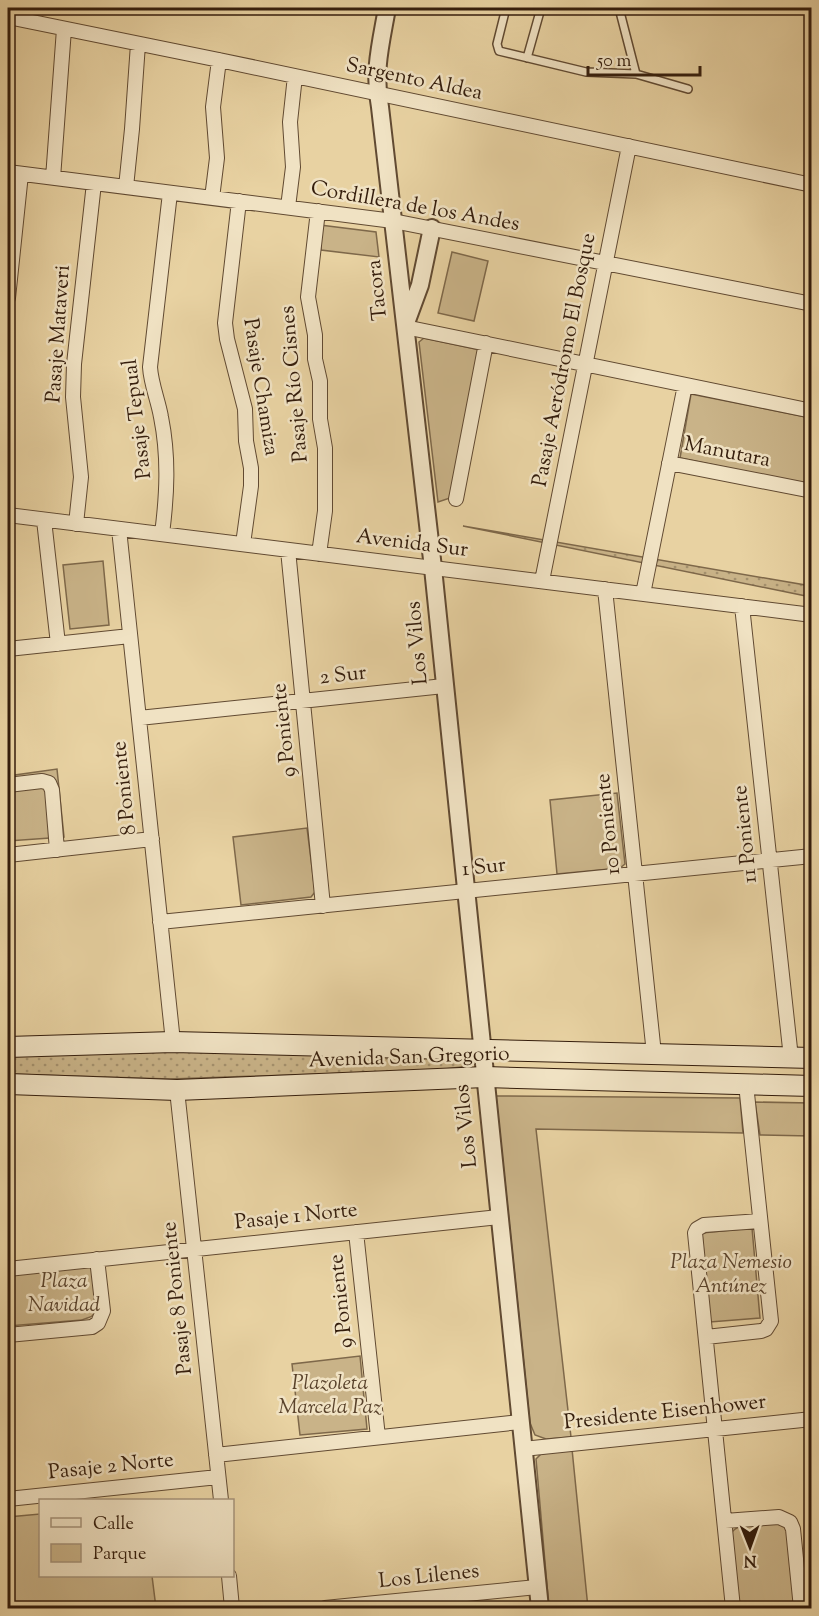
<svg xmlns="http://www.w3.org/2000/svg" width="819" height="1616" font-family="'Sorts Mill Goudy',serif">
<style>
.grass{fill:url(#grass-dots);stroke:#7e684a;stroke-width:1.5}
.park{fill:#c9b388;stroke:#7e684a;stroke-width:1.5}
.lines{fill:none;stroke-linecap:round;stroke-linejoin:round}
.service-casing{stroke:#614a32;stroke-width:10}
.minor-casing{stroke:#614a32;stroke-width:16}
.tertiary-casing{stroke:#614a32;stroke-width:20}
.secondary-casing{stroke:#341d0c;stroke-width:22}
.service{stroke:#f0e2c3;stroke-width:7}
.minor{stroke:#f0e2c3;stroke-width:14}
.tertiary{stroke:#f0e2c3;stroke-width:16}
.secondary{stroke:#f0e2c3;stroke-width:20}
.labels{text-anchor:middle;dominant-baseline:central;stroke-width:5;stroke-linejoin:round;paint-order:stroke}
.street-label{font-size:21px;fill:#341d0c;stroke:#f0e2c3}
.park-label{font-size:21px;font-style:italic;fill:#59422b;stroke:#f0e2c3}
</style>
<defs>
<pattern id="grass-dots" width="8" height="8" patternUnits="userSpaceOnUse" patternTransform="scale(1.5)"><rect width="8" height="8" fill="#c9b388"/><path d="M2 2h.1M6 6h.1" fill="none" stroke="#a4916e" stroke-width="1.8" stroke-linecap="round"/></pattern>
</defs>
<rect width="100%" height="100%" fill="#e8d2a2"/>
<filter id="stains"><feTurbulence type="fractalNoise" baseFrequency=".00333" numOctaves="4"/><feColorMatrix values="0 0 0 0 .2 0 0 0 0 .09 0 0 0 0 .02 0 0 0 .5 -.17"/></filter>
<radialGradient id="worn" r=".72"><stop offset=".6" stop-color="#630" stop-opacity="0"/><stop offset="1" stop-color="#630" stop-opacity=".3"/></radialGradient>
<path class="grass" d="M 463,526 L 811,586 L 811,597 Z
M 178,1049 L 466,1056 L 470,1061 L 461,1067 L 437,1070 L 170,1079 L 8,1074 L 8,1053 Z"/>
<path class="park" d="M 320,225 L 376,232 L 379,257 L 321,250 Z
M 452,252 L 488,261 L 474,321 L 438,313 Z
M 424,338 L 480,350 L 450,498 L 438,502 L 419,342 Z
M 691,394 L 811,418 L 811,485 L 680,458 Z
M 103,561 L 109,625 L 70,629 L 63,565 Z
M 57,769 L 64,837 L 8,841 L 8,776 Z
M 617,793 L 625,864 L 620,868 L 557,874 L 550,800 Z
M 307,828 L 315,892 L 311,897 L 241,905 L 233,837 Z
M 496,1096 L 740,1098 L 743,1133 L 536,1129 L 571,1437 L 546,1439 L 535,1435 L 530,1423 Z
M 755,1102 L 811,1103 L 811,1136 L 760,1135 Z
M 752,1228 L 760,1318 L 710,1322 L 702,1233 Z
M 90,1267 L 92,1270 C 93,1279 99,1311 92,1316 C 92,1317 83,1319 82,1320 L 8,1326 L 8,1274 Z
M 360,1356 L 367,1429 L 300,1435 L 292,1364 Z
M 572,1449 L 588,1608 L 549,1608 L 536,1459 L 541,1454 Z
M 40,1514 L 40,1576 L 152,1576 L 156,1608 L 8,1608 L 8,1517 Z
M 779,1522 L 787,1526 L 795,1608 L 738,1608 L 732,1532 C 741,1521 765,1524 779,1522 Z"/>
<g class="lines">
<g class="service-casing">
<path id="service" d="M 506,8 L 497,44 L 499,51 L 586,72 L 636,74 L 688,89
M 619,8 L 636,74
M 527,58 L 541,8"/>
</g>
<g class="minor-casing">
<path id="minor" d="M 8,17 L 219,60 L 812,185
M 8,172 L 393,221 L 812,304
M 53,178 L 64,29
M 126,187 L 132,129 L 138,44
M 212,198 L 217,158 L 213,107 L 219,60
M 239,201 L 225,323 L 227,339 L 245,409 L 246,441 L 251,468 L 251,486 L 243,544
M 288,207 L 293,167 L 290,122 L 295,76
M 318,211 L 308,297 L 315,335 L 315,359 L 320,381 L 320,419 L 325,448 L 325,511 L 319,554
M 8,298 L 21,174
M 405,327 L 812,411
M 669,463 L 812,491
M 456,499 L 486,343
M 8,515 L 812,615
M 44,520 L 58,644
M 76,524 L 81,477 L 73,397 L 74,364 L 94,183
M 119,529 L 173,1042
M 162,534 C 167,495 169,457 161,417 C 158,400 151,384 150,367 L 170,193
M 288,550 L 323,906
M 542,581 L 629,146
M 605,589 L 654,1054
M 643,594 L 685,385
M 742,606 L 791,1058
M 8,649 L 130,636
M 139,718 L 444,686
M 8,785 L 42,781 L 49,783 L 52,790 L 57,850
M 8,855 L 152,839
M 160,922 L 812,856
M 177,1090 L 221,1500
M 356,1232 L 378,1437
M 8,1269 L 499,1217
M 8,1335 L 92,1327 L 98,1323 L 103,1311 L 97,1259
M 706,1337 L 761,1331 L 766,1329 L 771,1321 L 746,1084
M 523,1449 L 812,1419
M 216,1455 L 520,1422
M 8,1499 L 218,1477
M 725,1521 L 779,1517 L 790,1522 L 793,1529 L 801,1608
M 229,1576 L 232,1608
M 325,1608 L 537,1587
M 733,1608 L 695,1233 L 697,1229 L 704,1225 L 760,1221"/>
</g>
<g class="tertiary-casing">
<path id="tertiary" d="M 387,8 C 381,43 373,71 380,107 L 433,568 L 540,1608
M 406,323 L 420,285 L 432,228"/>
</g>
<g class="secondary-casing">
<path id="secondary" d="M 8,1047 L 173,1042 L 812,1058
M 8,1084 L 177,1090 L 485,1077 L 812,1086"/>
</g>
<use href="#service" class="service"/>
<use href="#minor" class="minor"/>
<use href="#tertiary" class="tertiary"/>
<use href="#secondary" class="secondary"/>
</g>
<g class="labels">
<g class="street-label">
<text transform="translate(414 80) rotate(12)">Sargento Aldea</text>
<text transform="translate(415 207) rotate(10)">Cordillera de los Andes</text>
<text transform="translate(378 290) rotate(-96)">Tacora</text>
<text transform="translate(59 334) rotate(-86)">Pasaje Mataveri</text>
<text transform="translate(565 360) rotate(-79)">Pasaje Aeródromo El Bosque</text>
<text transform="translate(295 384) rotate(-95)">Pasaje Río Cisnes</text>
<text transform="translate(260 387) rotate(81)">Pasaje Chamiza</text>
<text transform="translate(138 419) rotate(-97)">Pasaje Tepual</text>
<text transform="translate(727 453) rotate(11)">Manutara</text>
<text transform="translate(412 544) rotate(7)">Avenida Sur</text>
<text transform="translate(418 643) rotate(-95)">Los Vilos</text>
<text transform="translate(343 676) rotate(-6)">2 Sur</text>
<text transform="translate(285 730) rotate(-96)">9 Poniente</text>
<text transform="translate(125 788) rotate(-96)">8 Poniente</text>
<text transform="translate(609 824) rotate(-96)">10 Poniente</text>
<text transform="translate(746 834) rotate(-96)">11 Poniente</text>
<text transform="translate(484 868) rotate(-6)">1 Sur</text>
<text transform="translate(409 1058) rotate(-2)">Avenida San Gregorio</text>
<text transform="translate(467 1126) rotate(-96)">Los Vilos</text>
<text transform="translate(296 1217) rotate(-6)">Pasaje 1 Norte</text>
<text transform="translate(178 1298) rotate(-96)">Pasaje 8 Poniente</text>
<text transform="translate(342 1301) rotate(-96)">9 Poniente</text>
<text transform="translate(665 1413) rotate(-6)">Presidente Eisenhower</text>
<text transform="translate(111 1467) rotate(-6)">Pasaje 2 Norte</text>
<text transform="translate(429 1577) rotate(-6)">Los Lilenes</text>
</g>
<g class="park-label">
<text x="731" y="1263">Plaza Nemesio<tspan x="731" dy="24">Antúnez</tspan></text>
<text x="64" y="1282">Plaza<tspan x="64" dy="24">Navidad</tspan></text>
<text x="330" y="1384">Plazoleta<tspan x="330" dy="24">Marcela Paz</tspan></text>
</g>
</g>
<rect width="819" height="1616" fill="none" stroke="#e8d2a2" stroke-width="30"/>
<rect x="9" y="9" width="801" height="1598" fill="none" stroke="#341d0c" stroke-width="3"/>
<rect x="15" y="15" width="789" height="1586" fill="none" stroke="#341d0c" stroke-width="1.5"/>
<rect x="39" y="1499" width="195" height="78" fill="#f0e2c3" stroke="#a5937a" stroke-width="1.5"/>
<rect x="51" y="1518" width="30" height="9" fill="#f0e2c3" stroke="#a5937a" stroke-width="1.5"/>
<text x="93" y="1529" font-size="18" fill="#341d0c">Calle</text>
<rect x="51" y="1544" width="30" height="18" fill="#c9b388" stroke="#a5937a" stroke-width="1.5"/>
<text x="93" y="1559" font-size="18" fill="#341d0c">Parque</text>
<g transform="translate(750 1547) rotate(179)" stroke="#f0e2c3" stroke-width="4.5" paint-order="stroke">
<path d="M0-4.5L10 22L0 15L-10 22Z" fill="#341d0c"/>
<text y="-9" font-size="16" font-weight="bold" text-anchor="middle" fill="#341d0c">N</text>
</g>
<path d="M588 66v9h112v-9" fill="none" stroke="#341d0c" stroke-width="3"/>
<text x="597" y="66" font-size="18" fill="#341d0c" stroke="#f0e2c3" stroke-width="4.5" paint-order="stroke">50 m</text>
<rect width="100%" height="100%" filter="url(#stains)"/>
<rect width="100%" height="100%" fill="url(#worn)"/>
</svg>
